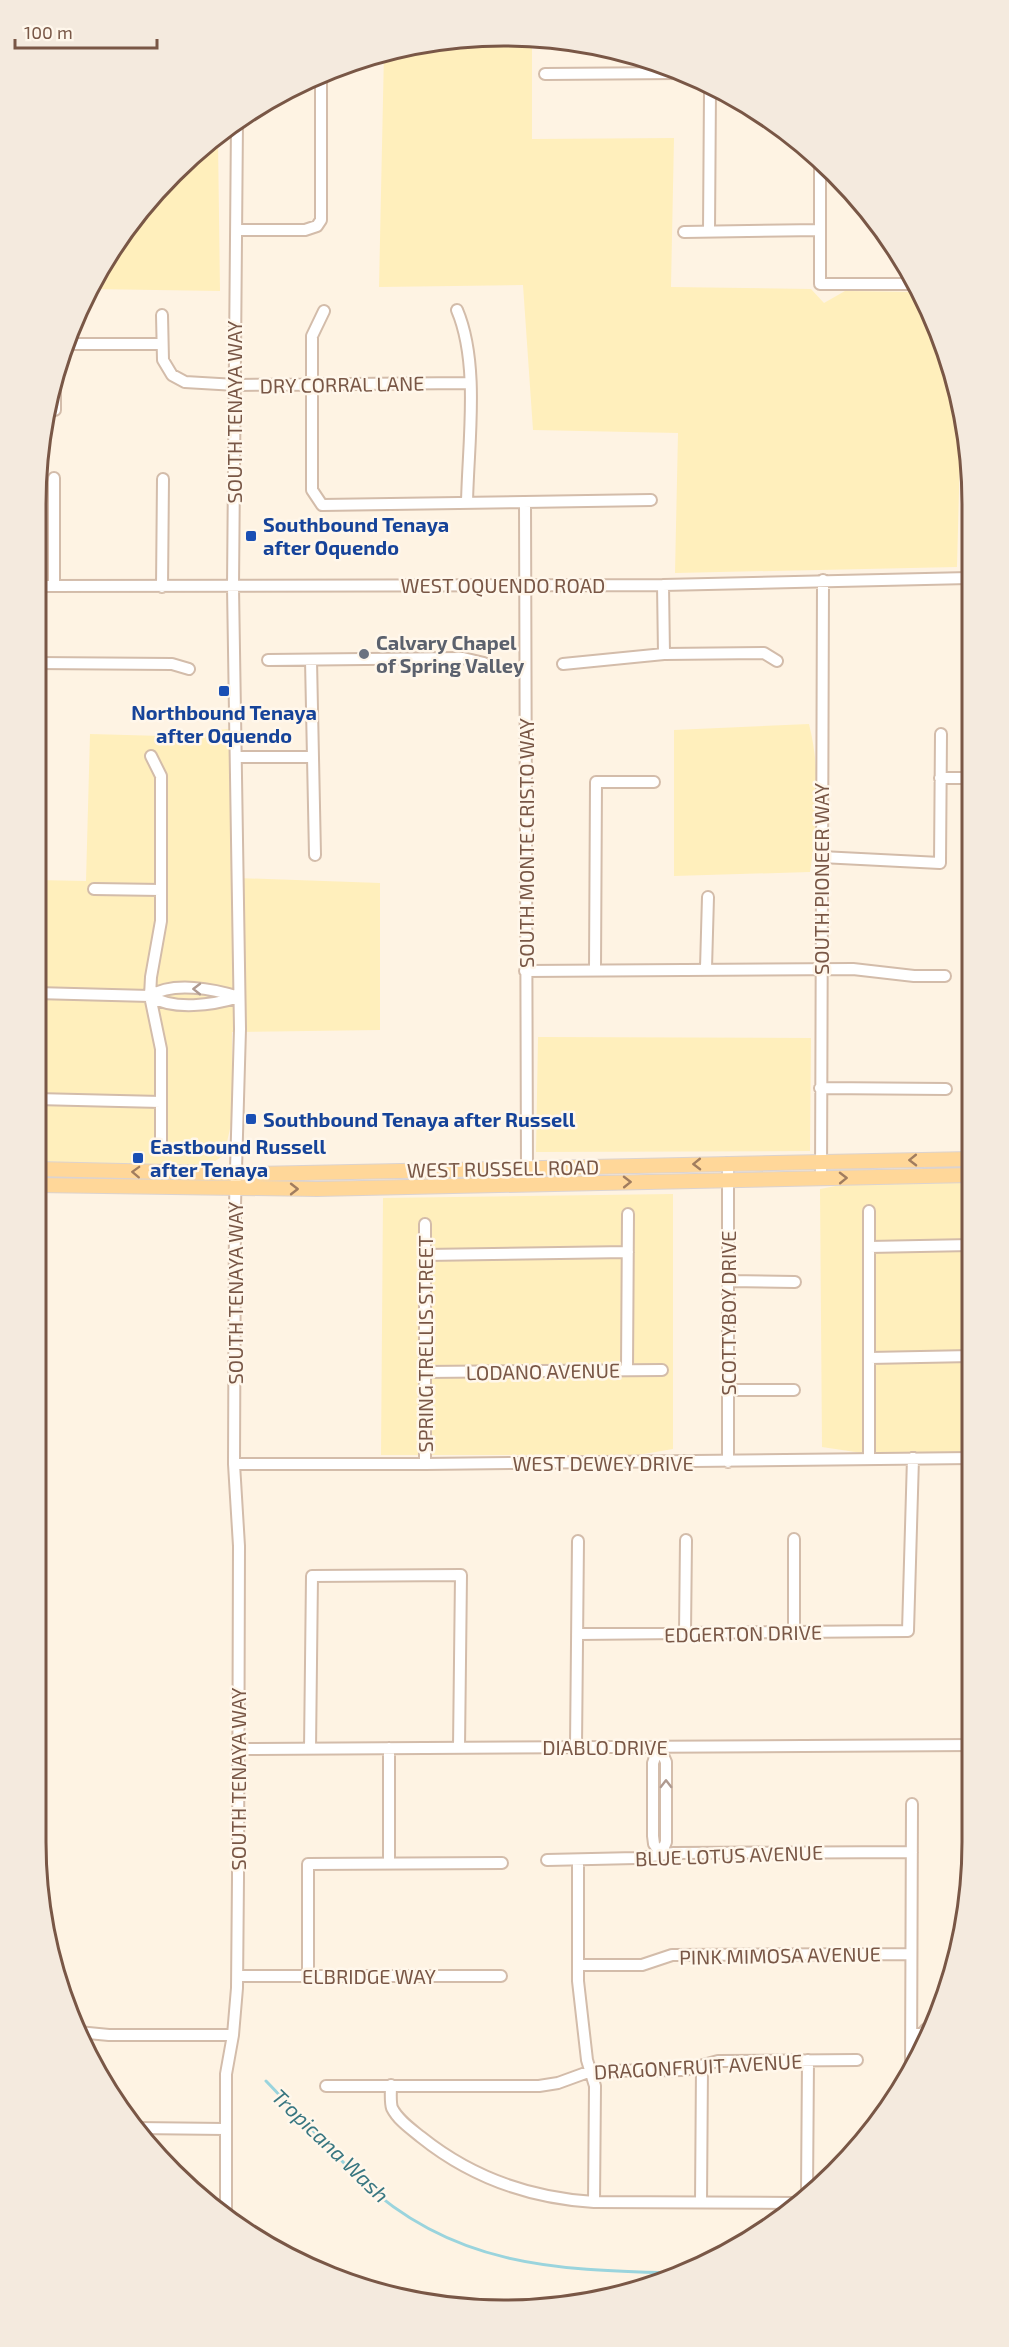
<svg xmlns="http://www.w3.org/2000/svg" width="1009" height="2347" font-family="'Exo 2',sans-serif">
<style>
.sand{fill:#ffefbc}
.lines{fill:none;stroke-linecap:round;stroke-linejoin:round}
.stream{stroke:#9ad4dd;stroke-width:3}
.minor-casing{stroke:#d3bcaa;stroke-width:14}
.major-casing{stroke:#dcd3cf;stroke-width:16}
.minor{stroke:#fff;stroke-width:10}
.major{stroke:#ffd799;stroke-width:14}
.oneway{stroke:#af9a90}
.oneway2{stroke:#a17d5f}
.transit-dot{fill:#1a4fb4;stroke:#fff7eb;stroke-width:2}
.worship-dot{fill:#6b7280;stroke:#fff7eb;stroke-width:2}
.labels{text-anchor:middle;dominant-baseline:central;stroke-width:5;stroke-linejoin:round;paint-order:stroke}
.street-label{font-size:20px;fill:#795746;stroke:#fff7eb}
.transit-label{font-size:20px;font-weight:bold;fill:#164399;stroke:#fff7eb;text-anchor:start}
.worship-label{font-size:20px;font-weight:bold;fill:#5b616d;stroke:#fff7eb;text-anchor:start}
.water-label{font-size:21px;font-style:italic;fill:#387680;stroke:#fff7eb}
.rim{fill:none;stroke:#795746;stroke-width:3}
</style>
<rect width="100%" height="100%" fill="#fef3e3"/>
<path class="sand" d="M 474,37 L 532,39 L 532,139 L 674,138 L 671,287 L 811,289 L 824,303 L 845,291 L 918,292 L 937,325 L 961,414 L 957,567 L 675,573 L 678,433 L 533,430 L 523,285 L 379,287 L 384,52 Z
M 211,141 L 218,141 L 220,291 L 90,289 L 99,270 L 152,195 Z
M 809,724 C 821,772 818,823 810,872 L 674,876 L 674,730 Z
M 236,728 L 238,878 L 380,883 L 380,1030 L 232,1032 L 232,1120 L 224,1155 L 205,1168 L 36,1169 L 36,880 L 86,881 L 90,734 L 163,736 Z
M 538,1037 L 811,1038 L 810,1151 L 536,1152 Z
M 971,1179 L 972,1453 L 862,1453 L 822,1447 L 820,1189 L 861,1181 Z
M 673,1194 L 673,1449 L 638,1455 L 381,1455 L 383,1198 Z"/>
<g class="lines">
<path class="stream" d="M 266,2081 C 298,2114 328,2148 361,2180 C 452,2266 555,2270 672,2273"/>
<g class="minor-casing">
<path id="minor" d="M 545,74 L 679,73
M 820,164 L 820,284 L 913,284
M 238,230 L 305,230 L 317,226 L 321,220 L 321,75
M 709,230 L 710,90
M 684,232 L 820,230
M 457,310 C 480,364 468,444 467,503
M 324,311 L 312,336 L 312,490 L 322,505 L 651,500
M 162,315 L 163,360 L 172,375 L 185,382 L 236,385 L 469,383
M 65,344 L 162,344
M 55,390 L 55,410
M 54,478 L 54,586
M 525,502 L 527,1175
M 663,585 L 664,654
M 36,586 L 663,585 L 969,578
M 162,587 L 163,479
M 268,660 L 463,658 L 484,663
M 311,660 L 315,855
M 36,663 L 172,664 L 189,669
M 563,664 L 664,654 L 764,653 L 777,661
M 151,756 L 161,776 L 161,921 L 151,977 L 150,996 L 161,1049 L 161,1146
M 236,757 L 313,757
M 940,778 L 970,778
M 821,857 L 940,863 L 941,734
M 94,889 L 161,890
M 706,968 L 708,897
M 595,969 L 596,782 L 654,782
M 525,971 L 853,969 L 914,976 L 945,976
M 36,993 L 150,996 C 174,1011 213,1005 239,997
M 150,996 C 173,981 214,989 239,997
M 820,1088 L 946,1089
M 36,1099 L 161,1102
M 728,1163 L 728,1462
M 821,1179 L 823,580
M 869,1247 L 971,1245
M 425,1255 L 628,1252
M 728,1281 L 795,1282
M 869,1358 L 972,1356
M 627,1370 L 628,1214
M 424,1372 L 662,1370
M 728,1390 L 794,1390
M 869,1458 L 869,1211
M 234,1464 L 425,1464 L 972,1458
M 425,1464 L 425,1224
M 794,1632 L 794,1539
M 685,1633 L 686,1540
M 577,1634 L 908,1631 L 913,1458
M 576,1746 L 578,1541
M 659,1746 L 653,1763 L 653,1836 L 654,1844 L 661,1854
M 659,1746 L 666,1762 L 666,1842 L 661,1854
M 389,1748 L 389,1864
M 238,1749 L 973,1745
M 310,1749 L 312,1576 L 461,1575 L 459,1747
M 547,1860 L 636,1858 L 674,1853 L 912,1852
M 578,1860 L 578,1981 L 587,2060 L 595,2086 L 594,2202
M 579,1965 L 642,1965 L 672,1955 L 911,1954
M 238,1976 L 501,1976
M 308,1976 L 308,1864 L 502,1863
M 78,2032 L 109,2035 L 233,2035
M 912,2034 L 922,2034 L 926,2029 L 932,2029
M 911,2074 L 912,1804
M 391,2085 C 391,2092 390,2102 392,2108 C 398,2120 411,2129 421,2137 C 472,2178 530,2198 594,2202 L 794,2203
M 326,2086 L 539,2086 L 558,2083 L 591,2071 L 685,2070 L 718,2061 L 857,2060
M 136,2128 L 225,2129
M 807,2192 L 808,2060
M 701,2202 L 702,2066
M 226,2212 L 226,2074 L 233,2035 L 237,1988 L 238,1878 L 239,1546 L 234,1464 L 235,1205 L 240,1029 L 233,587 L 237,122"/>
</g>
<g class="major-casing">
<path id="major" d="M 36,1169 L 254,1174 L 971,1159
M 36,1185 L 317,1189 L 971,1175"/>
</g>
<use href="#minor" class="minor"/>
<use href="#major" class="major"/>
</g>
<defs><path id="oneway-chevron" d="M-2-3.5L2.5 0L-2 3.5" fill="none" stroke-width="1.6" stroke-linecap="round" stroke-linejoin="round" transform="scale(1.5)"/></defs>
<g class="oneway">
<use href="#oneway-chevron" transform="translate(197 989) rotate(-179)"/>
<use href="#oneway-chevron" transform="translate(666 1784) rotate(-90)"/>
</g>
<g class="oneway2">
<use href="#oneway-chevron" transform="translate(913 1160) rotate(179)"/>
<use href="#oneway-chevron" transform="translate(697 1164) rotate(179)"/>
<use href="#oneway-chevron" transform="translate(136 1172) rotate(-178)"/>
<use href="#oneway-chevron" transform="translate(843 1178) rotate(-1)"/>
<use href="#oneway-chevron" transform="translate(627 1182) rotate(-1)"/>
<use href="#oneway-chevron" transform="translate(294 1189)"/>
</g>
<g class="transit-dot">
<rect x="245" y="530" width="12" height="12" rx="3"/>
<rect x="218" y="685" width="12" height="12" rx="3"/>
<rect x="245" y="1113" width="12" height="12" rx="3"/>
<rect x="132" y="1152" width="12" height="12" rx="3"/>
</g>
<circle class="worship-dot" cx="364" cy="654" r="6"/>
<g class="labels">
<g class="street-label">
<text transform="translate(342 384) rotate(-1)">DRY CORRAL LANE</text>
<text transform="translate(234 412) rotate(-90)">SOUTH TENAYA WAY</text>
<text x="503" y="585">WEST OQUENDO ROAD</text>
<text transform="translate(526 843) rotate(-90)">SOUTH MONTE CRISTO WAY</text>
<text transform="translate(821 879) rotate(-90)">SOUTH PIONEER WAY</text>
<text transform="translate(503 1168) rotate(-1)">WEST RUSSELL ROAD</text>
<text transform="translate(235 1293) rotate(-90)">SOUTH TENAYA WAY</text>
<text transform="translate(728 1313) rotate(-90)">SCOTTYBOY DRIVE</text>
<text transform="translate(425 1344) rotate(-90)">SPRING TRELLIS STREET</text>
<text transform="translate(543 1371) rotate(-1)">LODANO AVENUE</text>
<text x="603" y="1463">WEST DEWEY DRIVE</text>
<text transform="translate(743 1633) rotate(-1)">EDGERTON DRIVE</text>
<text x="605" y="1747">DIABLO DRIVE</text>
<text transform="translate(238 1779) rotate(-90)">SOUTH TENAYA WAY</text>
<text transform="translate(729 1855) rotate(-2)">BLUE LOTUS AVENUE</text>
<text transform="translate(780 1955) rotate(-1)">PINK MIMOSA AVENUE</text>
<text x="369" y="1976">ELBRIDGE WAY</text>
<text transform="translate(698 2066) rotate(-3)">DRAGONFRUIT AVENUE</text>
</g>
<g class="transit-label">
<text x="263" y="524">Southbound Tenaya<tspan x="263" dy="23">after Oquendo</tspan></text>
<text x="224" y="712" text-anchor="middle">Northbound Tenaya<tspan x="224" dy="23">after Oquendo</tspan></text>
<text x="263" y="1119">Southbound Tenaya after Russell</text>
<text x="150" y="1146">Eastbound Russell<tspan x="150" dy="23">after Tenaya</tspan></text>
</g>
<g class="worship-label">
<text x="376" y="642">Calvary Chapel<tspan x="376" dy="23">of Spring Valley</tspan></text>
</g>
<g class="water-label">
<text transform="translate(331 2145) rotate(44)">Tropicana Wash</text>
</g>
</g>
<path d="M0 0H1009V2347H0ZM504 46H504A458 458 0 0 1 962 504V1842A458 458 0 0 1 504 2300H504A458 458 0 0 1 46 1842V504A458 458 0 0 1 504 46Z" fill="#f4eade" fill-rule="evenodd"/>
<path class="rim" d="M504 46H504A458 458 0 0 1 962 504V1842A458 458 0 0 1 504 2300H504A458 458 0 0 1 46 1842V504A458 458 0 0 1 504 46Z"/>
<path d="M15 39v9h142v-9" fill="none" stroke="#795746" stroke-width="3"/>
<text x="24" y="39" font-size="18" fill="#795746" stroke="#fff7eb" stroke-width="4.5" paint-order="stroke">100 m</text>
</svg>
